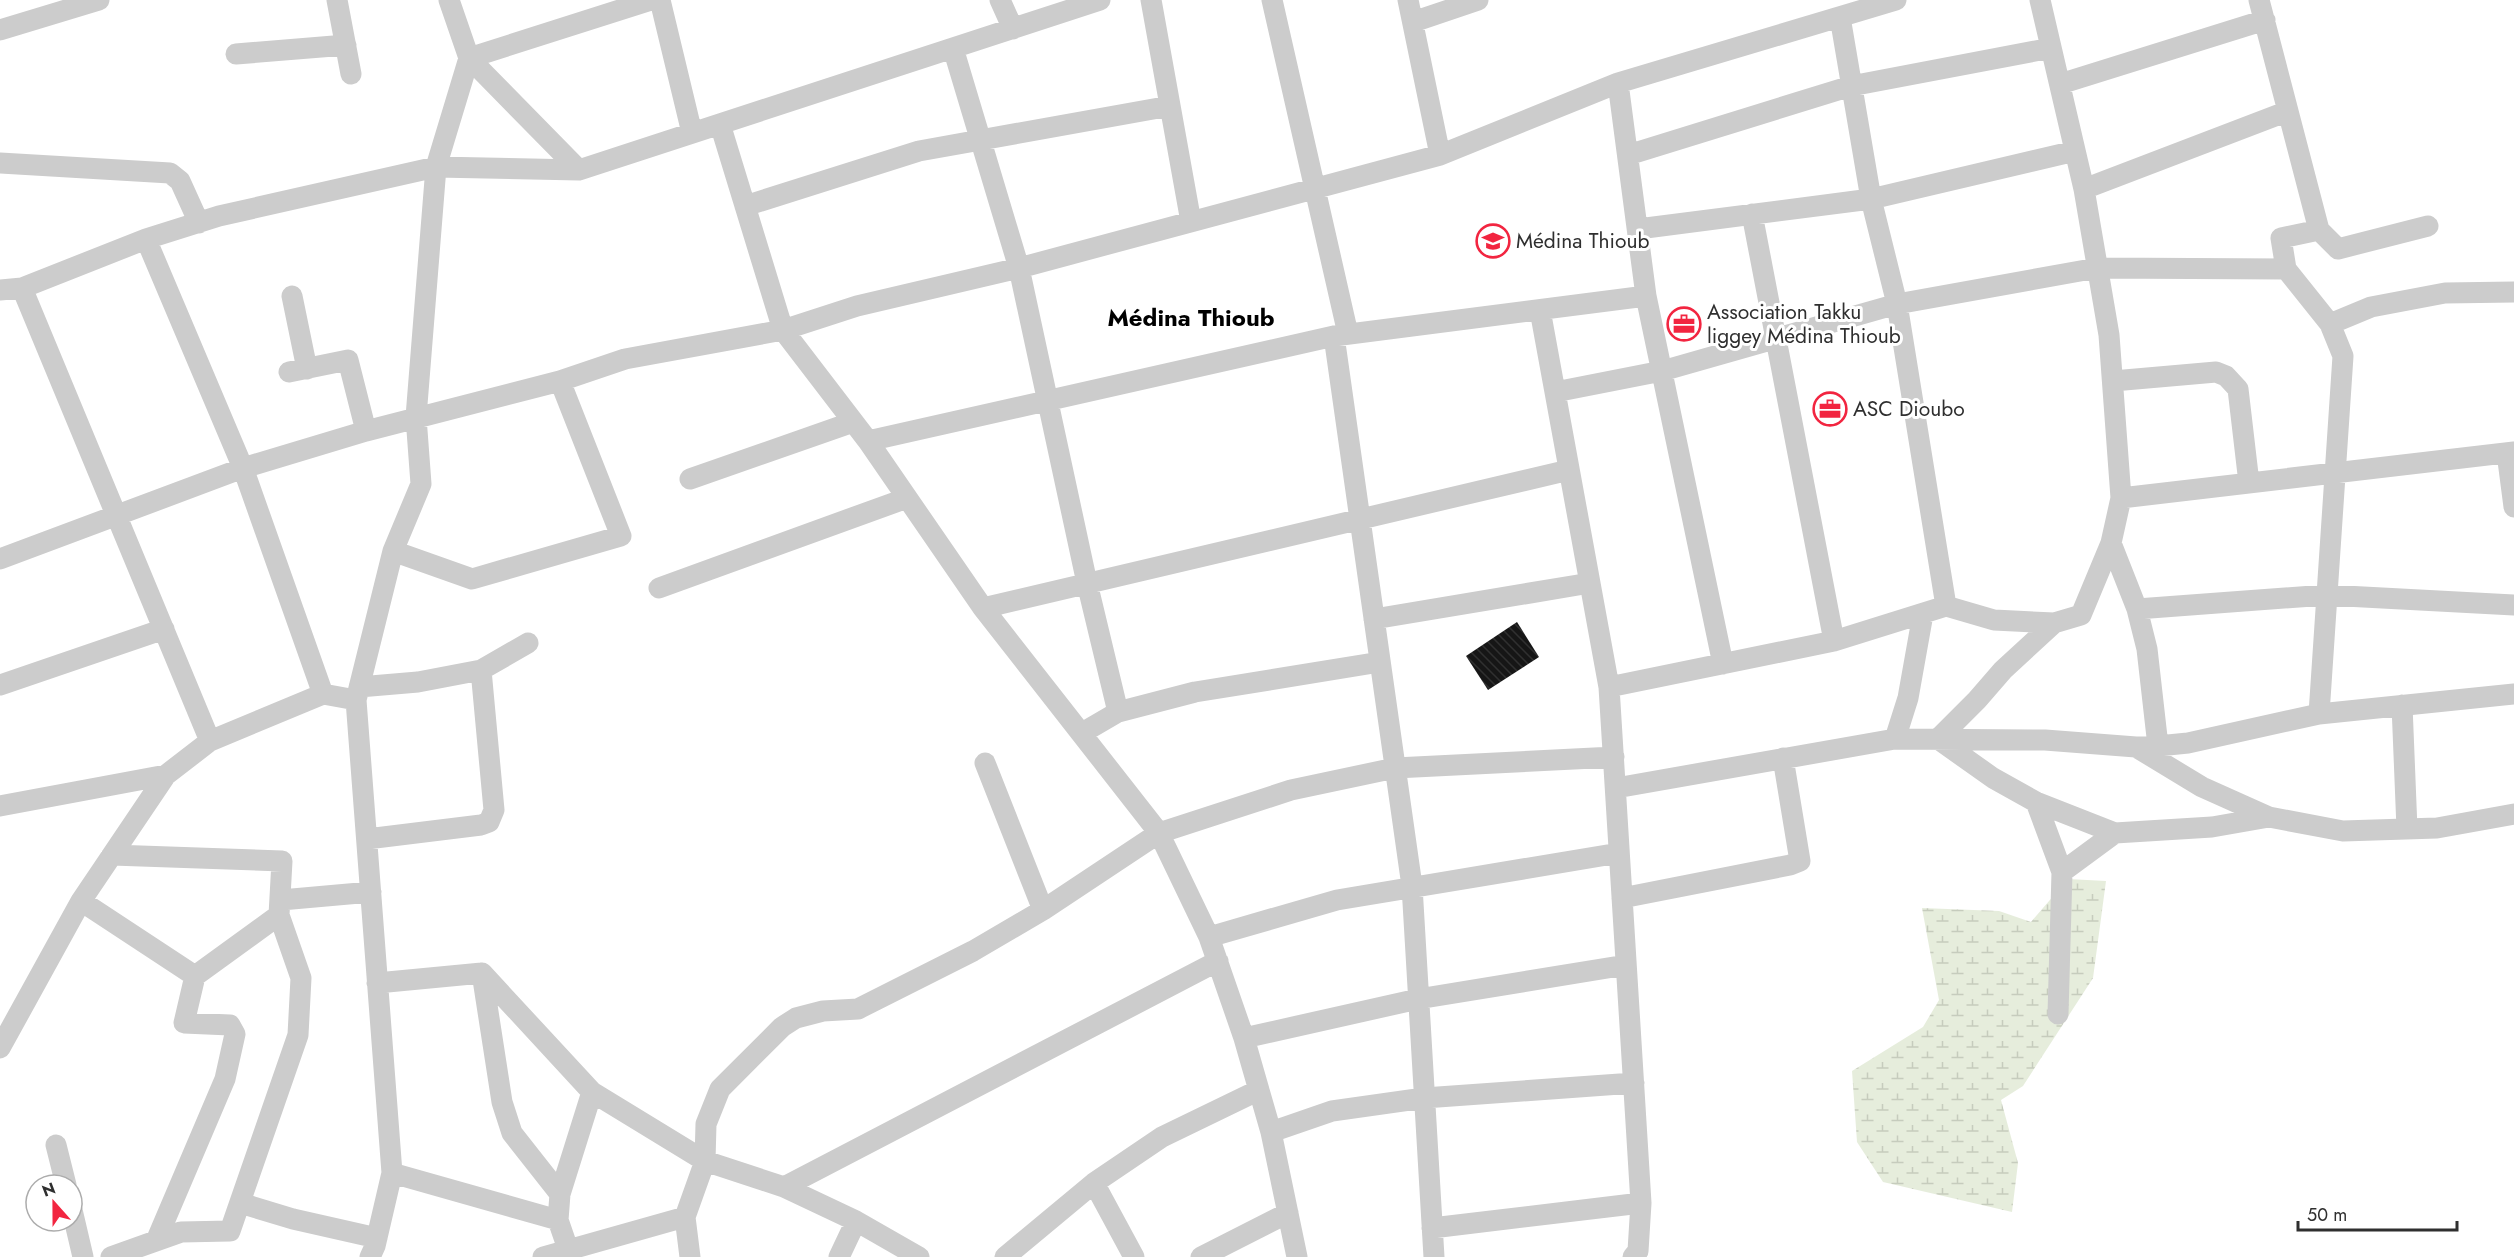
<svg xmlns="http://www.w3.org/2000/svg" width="2514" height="1257" font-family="Jost,sans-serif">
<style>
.wetland{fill:url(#wetland-marsh)}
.building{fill:url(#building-back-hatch)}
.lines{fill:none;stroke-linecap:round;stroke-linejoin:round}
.minor{stroke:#ccc;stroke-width:21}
.labels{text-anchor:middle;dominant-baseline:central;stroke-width:6;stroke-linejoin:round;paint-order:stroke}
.poi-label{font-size:21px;fill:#2f2f2f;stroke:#fff;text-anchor:start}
.quarter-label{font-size:24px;font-weight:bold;fill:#000;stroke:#fff}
</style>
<defs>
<pattern id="wetland-marsh" width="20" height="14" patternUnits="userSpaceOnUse" patternTransform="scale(1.5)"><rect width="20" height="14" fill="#e6eddc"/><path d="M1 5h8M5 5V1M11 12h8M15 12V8" fill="none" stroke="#c6ccbd"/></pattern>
<pattern id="building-back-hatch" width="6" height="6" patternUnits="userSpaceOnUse" patternTransform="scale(1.5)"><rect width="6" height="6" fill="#161616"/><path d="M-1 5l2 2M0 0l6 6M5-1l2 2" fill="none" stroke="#303030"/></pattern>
</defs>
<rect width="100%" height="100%" fill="#fff"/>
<path class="wetland" d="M 2068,879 L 2106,881 L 2093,978 L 2023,1086 L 2001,1100 L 2018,1163 L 2012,1212 L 1883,1182 L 1857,1142 L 1852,1071 L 1923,1027 L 1939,1000 L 1922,908 L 1999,911 L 2031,922 Z"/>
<path class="building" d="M 1517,622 L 1539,657 L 1488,690 L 1466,656 Z"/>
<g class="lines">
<path class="minor" d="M 337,0 L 351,74
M 449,0 L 469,58 L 579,170
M 660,0 L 692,133
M 1000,0 L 1013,29
M 1151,0 L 1191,222
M 1272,0 L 1348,334
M 1408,0 L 1440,155
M 2259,0 L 2319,230 L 2338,249 L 2428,226
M 1840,17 L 1871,199 L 1897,304 L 1946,606
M 1413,22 L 1478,0
M 0,30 L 99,0
M 953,48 L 1019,268 L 1087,583 L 1118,712
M 236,54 L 346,45
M 469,58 L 651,0
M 1618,83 L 1646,296 L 1723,664
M 2060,84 L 2265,20
M 720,124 L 783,330 L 868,441 L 983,608 L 1159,833 L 1209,937 L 1244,1038 L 1271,1132 L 1297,1257
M 1628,155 L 1851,86 L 2051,48
M 0,163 L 170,173 L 180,181 L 199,223
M 2084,189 L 2288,111
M 745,206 L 919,151 L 1170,106
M 1752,214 L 1834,641
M 1638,229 L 1871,199 L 2075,151
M 146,239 L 243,468 L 323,694
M 22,288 L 210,741
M 0,290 L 22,288 L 146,239 L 219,216 L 436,167 L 579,170 L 1100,0
M 292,296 L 307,369
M 1540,310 L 1609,687 L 1641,1203 L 1638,1251 L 1633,1257
M 2330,324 L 2371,307 L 2445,293 L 2514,292
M 1334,336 L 1412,886 L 1434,1257
M 289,372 L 348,360 L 366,431
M 2113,381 L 2216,372 L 2226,376 L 2238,389 L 2249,483
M 1555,392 L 1662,371 L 1897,304 L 2097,268 L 2286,269
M 868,441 L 1334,336 L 1646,296
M 2507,453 L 2514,507
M 690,479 L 853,422
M 2121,498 L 2514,452
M 2111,543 L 2137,609 L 2147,649 L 2158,746
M 393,551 L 472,579 L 621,536 L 560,381
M 0,559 L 243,468 L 366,431 L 560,381 L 625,359 L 783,330 L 857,306 L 1019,268 L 1440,155 L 1618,83 L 1896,0
M 659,588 L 907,498
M 983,608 L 1569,470
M 2137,609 L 2326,595 L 2514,605
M 1374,619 L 1590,583
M 2054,623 L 2003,670 L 1977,700 L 1938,739 L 1993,778 L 2036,802 L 2115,833 L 2212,827 L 2269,817
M 0,685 L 164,629
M 359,687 L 418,682 L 481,670 L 528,643
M 1609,687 L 1834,641 L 1946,606 L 1994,620 L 2054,623 L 2081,615 L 2111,543 L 2121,498 L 2109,335 L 2084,189 L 2040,0
M 2402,705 L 2407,829
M 2319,714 L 2343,356 L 2330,324 L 2286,269 L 2281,238 L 2319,230
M 1082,733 L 1118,712 L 1195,692 L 1380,662
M 1895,739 L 1908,698 L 1923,614
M 2136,747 L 2202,787 L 2269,817 L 2343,831 L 2437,828 L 2514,814
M 985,763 L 1043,910
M 1616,788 L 1895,739 L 2045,740 L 2136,747 L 2158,746 L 2188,743 L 2319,714 L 2514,694
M 2036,802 L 2062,872
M 0,806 L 166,775
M 367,839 L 481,825 L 489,822 L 494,810 L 481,670
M 1622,898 L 1790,865 L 1800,861 L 1783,758
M 281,900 L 371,892
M 81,901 L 195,976
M 1209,937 L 1337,900 L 1619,853
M 482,973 L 592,1092 L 705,1161 L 784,1187 L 856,1221 L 919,1257
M 482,973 L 502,1102 L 512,1133 L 560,1194
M 377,983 L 482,973
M 2058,1014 L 2062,872 L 2115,833
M 1244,1038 L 1418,999 L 1626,965
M 0,1048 L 81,901 L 166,775 L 210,741 L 323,694 L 356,700
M 1271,1132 L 1332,1111 L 1424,1098 L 1634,1083
M 56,1145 L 66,1185
M 392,1173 L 558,1220
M 1094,1183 L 1134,1257
M 784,1187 L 1218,961
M 240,1203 L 293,1219 L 377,1238
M 72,1210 L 83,1257
M 1432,1228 L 1641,1203
M 156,1241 L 225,1079 L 235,1034 L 230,1025 L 184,1023 L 195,976 L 279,915
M 568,1249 L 558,1220 L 560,1194 L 592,1092
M 111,1257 L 181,1232 L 230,1231 L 298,1035 L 301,978 L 279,915 L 282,861 L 112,855
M 370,1257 L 375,1246 L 392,1173 L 356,700 L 393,551 L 421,484 L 416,417 L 436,167 L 469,58
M 543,1257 L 685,1217
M 690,1257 L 685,1217 L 705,1161 L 706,1124 L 720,1089 L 782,1027 L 796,1018 L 823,1011 L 858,1009 L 973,951 L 1043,910 L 1159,833 L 1291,790 L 1395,768 L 1614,757
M 839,1257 L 856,1221
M 1005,1257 L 1094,1183 L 1162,1137 L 1259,1090
M 1201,1257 L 1288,1213"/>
</g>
<defs>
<g id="school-ring" transform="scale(1.725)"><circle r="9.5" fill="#fff" stroke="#f22540" stroke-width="1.5"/><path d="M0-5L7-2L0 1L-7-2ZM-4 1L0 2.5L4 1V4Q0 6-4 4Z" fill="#f22540"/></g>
<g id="office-ring" transform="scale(1.725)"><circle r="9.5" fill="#fff" stroke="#f22540" stroke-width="1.5"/><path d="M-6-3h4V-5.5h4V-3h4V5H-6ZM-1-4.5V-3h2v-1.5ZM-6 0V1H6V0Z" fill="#f22540"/></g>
</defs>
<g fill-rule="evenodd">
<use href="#school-ring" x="1493" y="241"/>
<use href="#office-ring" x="1684" y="324"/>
<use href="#office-ring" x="1830" y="409"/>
</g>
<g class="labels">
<g class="poi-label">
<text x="1516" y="241">Médina Thioub</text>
<text x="1707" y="312">Association Takku<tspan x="1707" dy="24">liggey Médina Thioub</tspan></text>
<text x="1853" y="409">ASC Dioubo</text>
</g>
<g class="quarter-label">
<text x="1191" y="317">Médina Thioub</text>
</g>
</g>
<g transform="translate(54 1203) rotate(339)"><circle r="28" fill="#ffffff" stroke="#acacac" stroke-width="1.5"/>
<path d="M0-4.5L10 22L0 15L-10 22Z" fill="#f22540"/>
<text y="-9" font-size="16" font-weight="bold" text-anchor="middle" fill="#2f2f2f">N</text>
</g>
<path d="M2298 1221v9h159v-9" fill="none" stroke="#2f2f2f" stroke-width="3"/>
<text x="2307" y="1221" font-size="18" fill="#2f2f2f" stroke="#ffffff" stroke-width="4.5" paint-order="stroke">50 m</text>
</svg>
